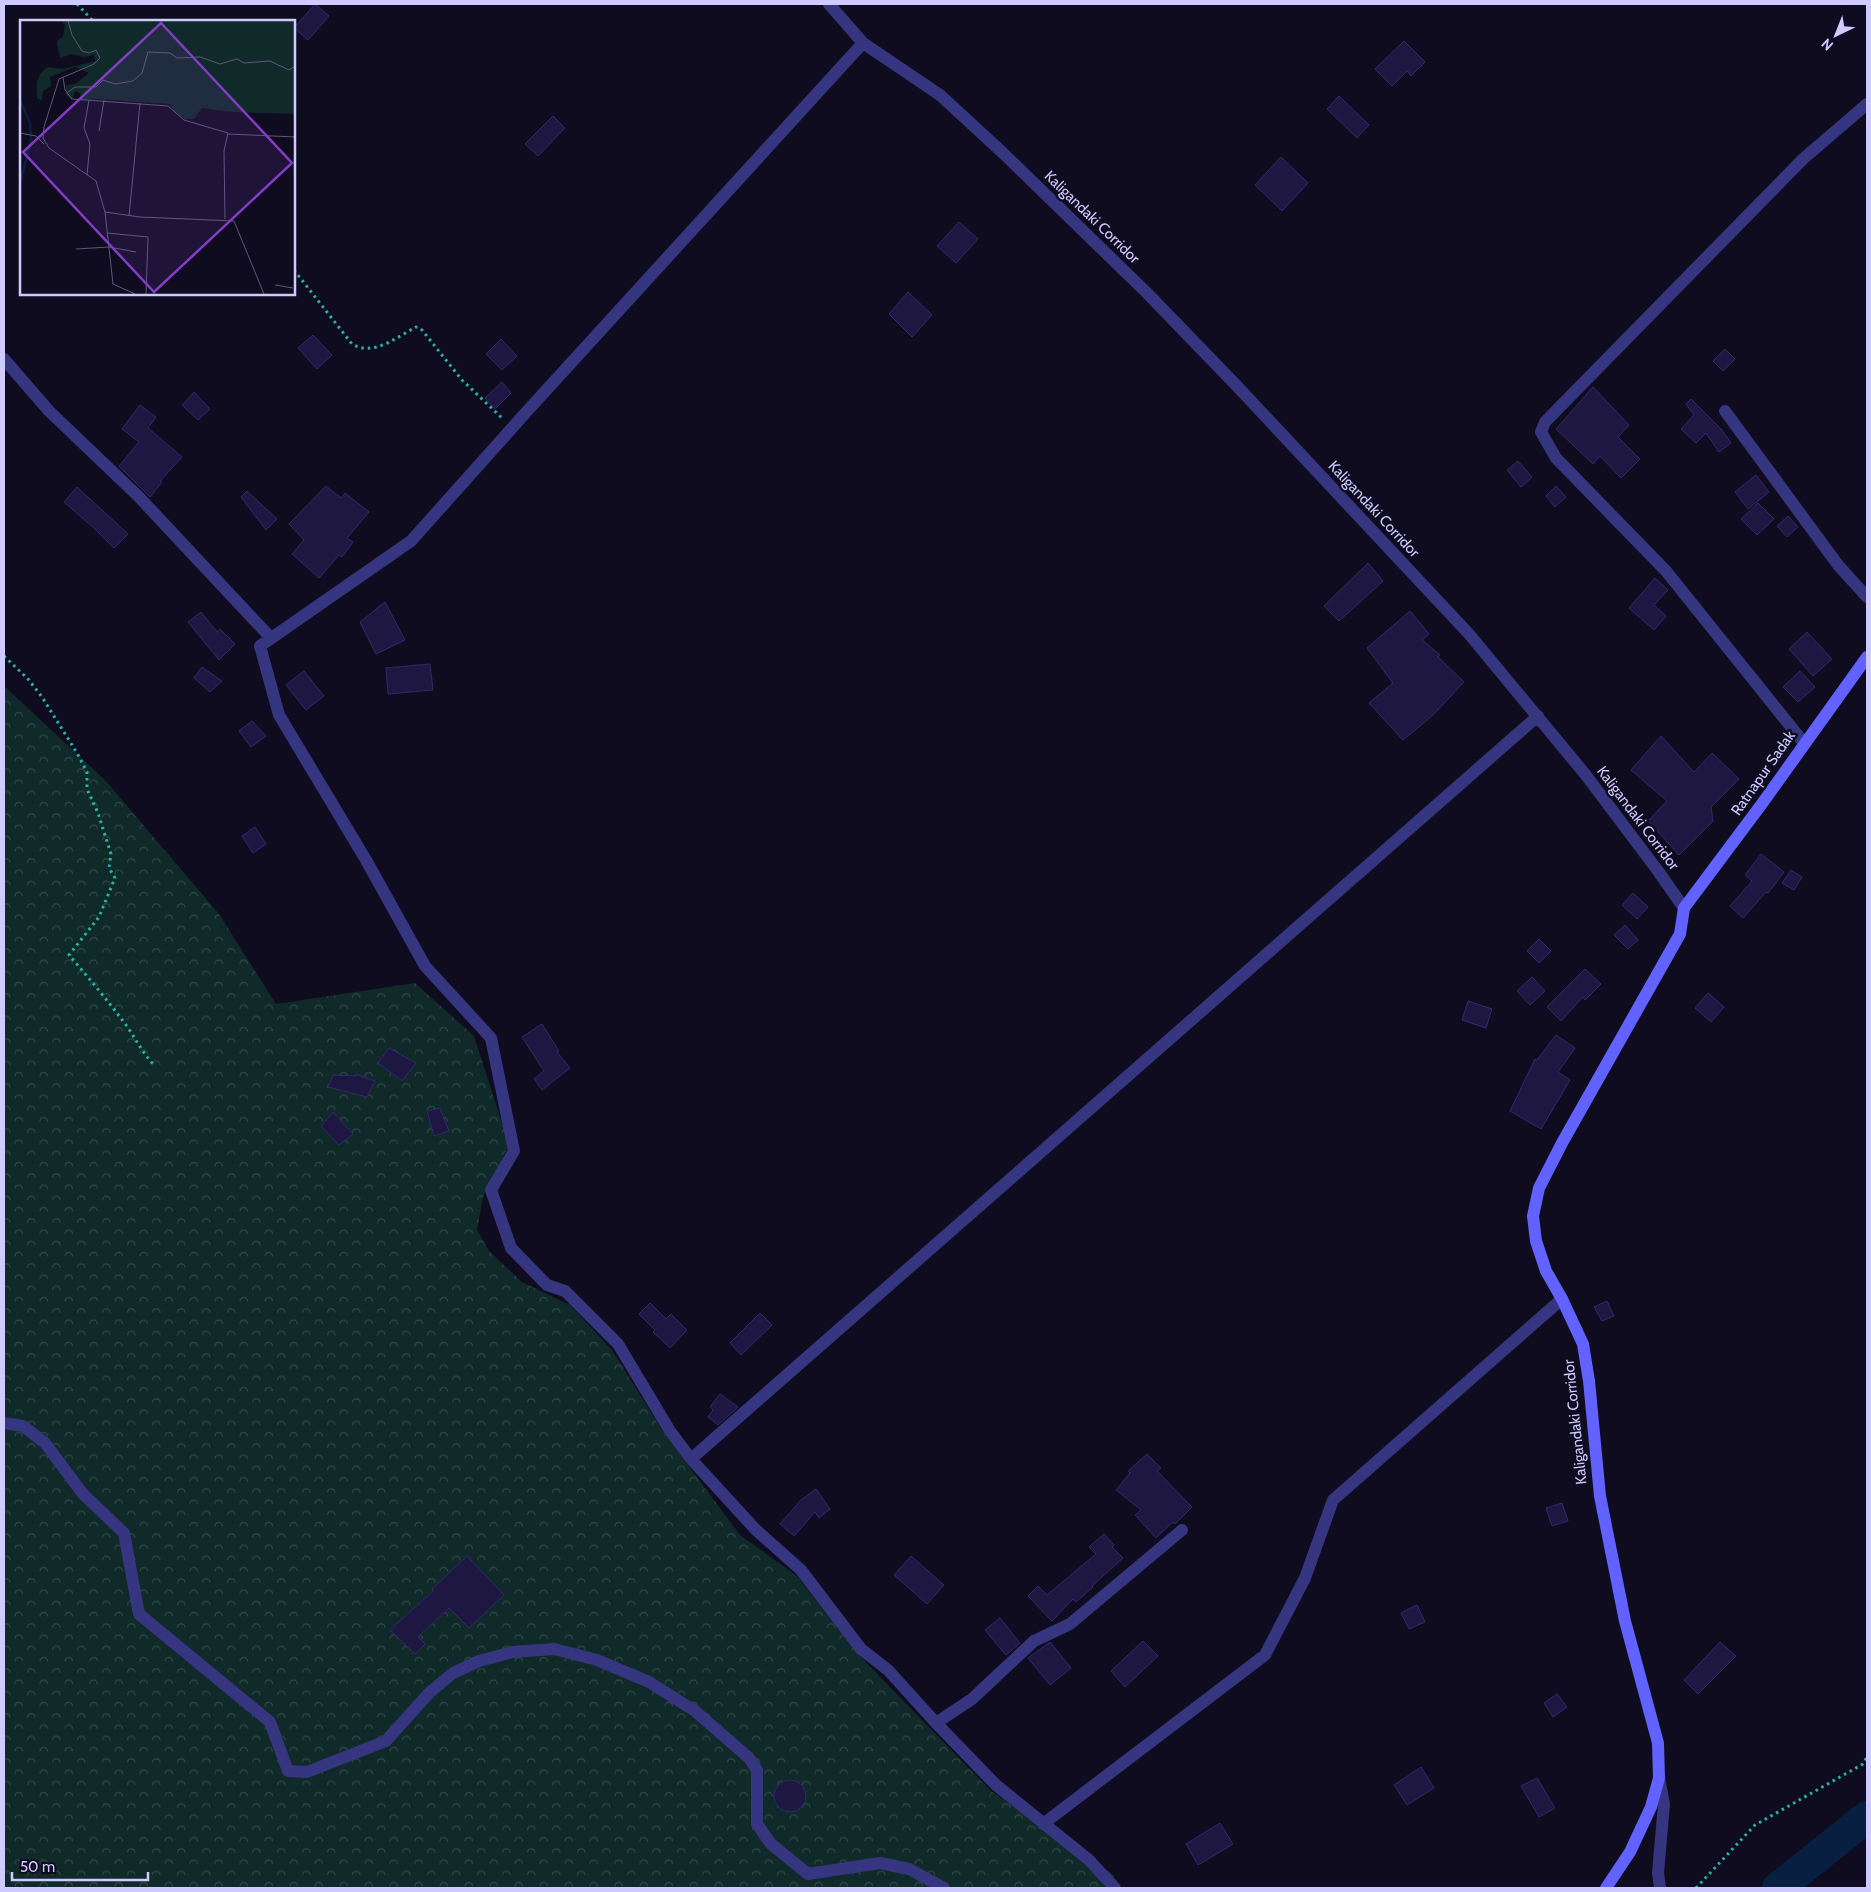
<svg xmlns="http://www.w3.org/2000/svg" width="1871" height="1892" font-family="Cabin,sans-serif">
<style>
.forest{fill:url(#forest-crowns)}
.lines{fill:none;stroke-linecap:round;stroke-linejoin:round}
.river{stroke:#091f41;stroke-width:32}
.building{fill:#1e1741;stroke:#34286e}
.path{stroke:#29b4a7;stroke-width:3;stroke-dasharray:2.5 4;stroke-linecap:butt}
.minor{stroke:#363580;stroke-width:12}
.secondary{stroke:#6162ff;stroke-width:12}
.labels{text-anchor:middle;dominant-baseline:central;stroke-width:5;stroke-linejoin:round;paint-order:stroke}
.street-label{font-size:15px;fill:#cfcaff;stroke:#0f0c20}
.inset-river{fill:none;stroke:#091f41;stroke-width:2.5}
.inset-road{fill:none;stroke:#5c5879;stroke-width:1}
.view{fill:#833cc5;fill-opacity:0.15;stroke:#833cc5;stroke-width:2.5}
.inset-edge{fill:none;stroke:#cfcaff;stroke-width:2.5}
</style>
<defs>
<pattern id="forest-crowns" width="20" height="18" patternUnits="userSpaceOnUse" patternTransform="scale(1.25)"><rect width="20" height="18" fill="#0f2a28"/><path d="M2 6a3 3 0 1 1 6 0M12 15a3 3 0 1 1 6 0" fill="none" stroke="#314848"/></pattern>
</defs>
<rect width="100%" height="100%" fill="#0f0c20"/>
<path class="forest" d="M 4,686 L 105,780 L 219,914 L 276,1004 L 415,983 L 474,1036 L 509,1145 L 483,1197 L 477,1230 L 489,1251 L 522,1282 L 570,1305 L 612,1350 L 662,1430 L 740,1535 L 797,1576 L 856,1652 L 991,1791 L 1115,1876 L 1104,1888 L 4,1888 Z"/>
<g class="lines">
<path class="river" d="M 1778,1888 L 1867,1817"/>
</g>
<path class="building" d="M 315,4 L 329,16 L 308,40 L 294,28 Z
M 1404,41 L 1425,62 L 1411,76 L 1407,71 L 1392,86 L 1375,69 Z
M 1339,96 L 1369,125 L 1357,138 L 1327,109 Z
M 553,116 L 565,128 L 538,156 L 525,144 Z
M 1281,157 L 1308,183 L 1282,211 L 1255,185 Z
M 959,222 L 978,239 L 956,263 L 937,246 Z
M 908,292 L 932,315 L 912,337 L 889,314 Z
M 313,335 L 332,355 L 317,369 L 298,348 Z
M 501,339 L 517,356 L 502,370 L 486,354 Z
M 1725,349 L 1735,359 L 1723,371 L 1713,361 Z
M 502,382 L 511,393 L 495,409 L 485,398 Z
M 1593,387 L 1629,425 L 1618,437 L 1640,459 L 1621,478 L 1600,456 L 1593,464 L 1556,429 Z
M 194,392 L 210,409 L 198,420 L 182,405 Z
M 1691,399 L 1721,429 L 1731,443 L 1719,452 L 1706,433 L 1696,443 L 1681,429 L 1694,415 L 1686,404 Z
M 140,405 L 156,417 L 148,428 L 182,457 L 160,481 L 162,482 L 150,497 L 119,466 L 139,442 L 122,429 Z
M 1518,461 L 1532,477 L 1521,487 L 1507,470 Z
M 1756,475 L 1769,492 L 1748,509 L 1735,492 Z
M 326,486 L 341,498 L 345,493 L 369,512 L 347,538 L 353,542 L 342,557 L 339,555 L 319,578 L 292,554 L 304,540 L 289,524 Z
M 1556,486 L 1566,497 L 1555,507 L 1546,496 Z
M 77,487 L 128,534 L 114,548 L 95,529 L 64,502 Z
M 247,491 L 277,519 L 266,530 L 241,497 Z
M 1758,503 L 1774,519 L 1757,535 L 1741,519 Z
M 1788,516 L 1798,527 L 1787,537 L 1777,526 Z
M 1368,563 L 1383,581 L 1339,621 L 1324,606 Z
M 1655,578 L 1668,590 L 1654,605 L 1666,616 L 1654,630 L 1629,608 Z
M 385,602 L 405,640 L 376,654 L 360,622 Z
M 1410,611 L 1429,634 L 1422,640 L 1440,655 L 1438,657 L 1464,682 L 1432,716 L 1403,740 L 1369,703 L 1393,683 L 1367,648 Z
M 201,612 L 217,632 L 220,629 L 235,644 L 219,660 L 188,622 Z
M 1807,632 L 1832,659 L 1813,676 L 1789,649 Z
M 430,664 L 433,690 L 388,694 L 386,668 Z
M 202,667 L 222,681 L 210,692 L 194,678 Z
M 304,671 L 324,696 L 306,710 L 286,685 Z
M 1800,671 L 1815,687 L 1798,702 L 1783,687 Z
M 252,721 L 266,736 L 251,747 L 239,731 Z
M 1661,736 L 1694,772 L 1712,753 L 1739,779 L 1711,807 L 1713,821 L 1679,855 L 1648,821 L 1667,801 L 1631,770 Z
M 255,827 L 266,844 L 253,853 L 242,836 Z
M 1761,854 L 1784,872 L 1768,893 L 1766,892 L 1743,918 L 1730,906 L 1752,881 L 1745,875 Z
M 1791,870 L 1802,877 L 1794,890 L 1782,883 Z
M 1633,893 L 1648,907 L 1637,919 L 1622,905 Z
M 1625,925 L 1638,940 L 1628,949 L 1614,935 Z
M 1539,939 L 1551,951 L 1539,963 L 1527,951 Z
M 1585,969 L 1601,984 L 1585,1000 L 1583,997 L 1561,1021 L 1547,1007 Z
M 1532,977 L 1545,991 L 1530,1005 L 1517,991 Z
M 1708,993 L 1724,1007 L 1711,1022 L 1695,1008 Z
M 1468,1001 L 1492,1009 L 1486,1028 L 1462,1020 Z
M 542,1024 L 559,1051 L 557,1052 L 570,1068 L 542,1090 L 534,1079 L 544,1071 L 522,1037 Z
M 1556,1035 L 1575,1048 L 1558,1072 L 1570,1080 L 1541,1129 L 1510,1111 L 1535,1059 L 1537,1060 Z
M 389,1048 L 416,1063 L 402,1081 L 378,1063 Z
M 356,1074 L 375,1081 L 367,1097 L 328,1087 L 333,1075 L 356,1076 Z
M 440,1108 L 449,1131 L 434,1136 L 427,1111 Z
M 333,1112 L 353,1134 L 339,1145 L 321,1126 Z
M 1607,1301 L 1614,1316 L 1602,1321 L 1594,1307 Z
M 650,1303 L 666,1319 L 671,1314 L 687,1330 L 670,1348 L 653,1332 L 655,1330 L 639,1314 Z
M 760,1313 L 772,1325 L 741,1355 L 730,1343 Z
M 720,1394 L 738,1407 L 718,1425 L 708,1417 L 713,1410 L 710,1407 Z
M 1147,1454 L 1161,1468 L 1157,1471 L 1192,1507 L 1175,1524 L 1173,1522 L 1156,1538 L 1135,1515 L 1141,1510 L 1116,1490 L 1130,1473 L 1128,1471 Z
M 816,1489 L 830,1509 L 819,1518 L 815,1512 L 794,1536 L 780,1524 L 801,1500 Z
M 1562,1503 L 1568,1521 L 1552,1526 L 1546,1508 Z
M 1104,1534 L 1114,1545 L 1112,1547 L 1123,1558 L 1092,1586 L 1093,1587 L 1076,1602 L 1073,1599 L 1052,1621 L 1028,1596 L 1038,1586 L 1047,1595 L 1096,1554 L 1089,1547 Z
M 467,1556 L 504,1595 L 469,1628 L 449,1608 L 418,1637 L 425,1644 L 415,1654 L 390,1630 L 433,1591 L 432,1589 Z
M 911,1556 L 944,1585 L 927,1604 L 894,1575 Z
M 1417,1605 L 1425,1622 L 1409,1629 L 1401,1613 Z
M 1000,1618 L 1020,1643 L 1006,1655 L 985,1630 Z
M 1143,1641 L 1158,1656 L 1125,1687 L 1111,1671 Z
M 1050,1642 L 1071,1668 L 1050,1685 L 1028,1658 Z
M 1720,1642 L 1736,1656 L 1698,1694 L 1684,1680 Z
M 1557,1694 L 1567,1707 L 1553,1717 L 1544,1703 Z
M 1421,1767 L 1434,1788 L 1407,1805 L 1394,1785 Z
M 1537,1778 L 1555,1808 L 1539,1817 L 1521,1786 Z
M774 1796a16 16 0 1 1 32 0a16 16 0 1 1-32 0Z
M 1220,1823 L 1233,1844 L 1198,1865 L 1186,1844 Z"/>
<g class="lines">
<path class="path" d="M 77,4 L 93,21
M 294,270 L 352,344 C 373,357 397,337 416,327 L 422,330 L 462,380 L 503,419
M 4,656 L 28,679 L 42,697 L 77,753 L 87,772 L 87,789 L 98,813 L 111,854 L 109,868 L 115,878 L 99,917 L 69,955 C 89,978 108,1001 126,1025 C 136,1039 143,1054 155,1066
M 1696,1888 L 1755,1825 L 1863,1764 L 1867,1757"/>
<path class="minor" d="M 829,4 L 863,43 L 940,95 L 1003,153 L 1146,292 L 1235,384 L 1469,634 L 1585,774 L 1658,871 L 1684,908
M 863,43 L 529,409 L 411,541 L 260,646 L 279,715 L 366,860 L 425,966 L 491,1038 L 514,1151 L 491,1190 L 511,1248 L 547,1285 L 565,1291 L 618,1344 L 670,1431 L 691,1459 L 756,1530 L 801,1570 L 861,1649 L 888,1670 L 936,1723 L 996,1785 L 1089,1860 L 1115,1888
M 4,359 L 49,411 L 139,497 L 271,638
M 1725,411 L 1838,565 L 1867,597
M 1804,743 L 1666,571 L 1556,458 L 1541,432 L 1545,422 L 1803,159 L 1867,104
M 4,1423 L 23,1426 L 45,1443 L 83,1494 L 124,1533 L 139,1614 L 270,1722 L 288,1771 L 307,1772 L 386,1741 L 429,1693 L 453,1673 L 479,1661 L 513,1652 L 554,1649 L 597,1660 L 649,1682 L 695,1711 L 749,1758 L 757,1770 L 757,1824 L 771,1844 L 808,1874 L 880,1863 L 909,1869 L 944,1888
M 691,1459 L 1538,716
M 936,1723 L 972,1699 L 1034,1641 L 1070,1624 L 1182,1530
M 1659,1778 L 1664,1804 L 1658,1873 L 1660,1888
M 1043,1824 L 1265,1655 L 1305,1578 L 1333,1500 L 1562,1299"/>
<path class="secondary" d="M 1606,1888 L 1630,1852 L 1651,1807 L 1659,1778 L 1658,1743 L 1625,1621 L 1600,1496 L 1589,1381 L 1583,1344 L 1562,1299 L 1546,1271 L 1536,1241 L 1533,1216 L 1539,1188 L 1562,1143 L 1680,934 L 1684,908 L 1761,805 L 1867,657"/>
</g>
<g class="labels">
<g class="street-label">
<text transform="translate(1092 217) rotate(44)">Kaligandaki Corridor</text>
<text transform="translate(1374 509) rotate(47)">Kaligandaki Corridor</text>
<text transform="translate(1763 773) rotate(-55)">Ratnapur Sadak</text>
<text transform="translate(1638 818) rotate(53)">Kaligandaki Corridor</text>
<text transform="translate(1575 1422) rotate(-96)">Kaligandaki Corridor</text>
</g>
</g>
<g transform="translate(20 20)">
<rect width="275" height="275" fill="#0f0c20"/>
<path d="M 41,1 L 275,1 L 275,94 L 211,92 L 182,88 L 174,99 L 165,99 L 155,93 L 150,84 L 75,79 L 60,81 L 60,73 L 55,71 L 52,80 L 46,75 L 46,65 L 55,64 L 69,53 L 55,47 L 30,57 L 31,66 L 23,71 L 22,81 L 17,78 L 17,62 L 20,54 L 27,47 L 43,49 L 75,41 L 74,35 L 64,37 L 52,34 L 40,38 L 37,21 L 43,17 L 45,5 Z" fill="#0f2a28"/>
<path class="inset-river" d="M 0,80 L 10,103 L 11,120 L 0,164"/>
<path class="inset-road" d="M 48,1 L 52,15 L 62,31 L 69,33 L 76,30 L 80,38 L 74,44 L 39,59 L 24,107 L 23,118 L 29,128 L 76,161 L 85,192 L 93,264 L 115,274M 43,57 L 45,70 L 52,79 L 148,86 L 164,100 L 208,113 L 204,131 L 205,199M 47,73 L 55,67 L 76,67 L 83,60 L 95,64 L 113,61 L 122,53 L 128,32 L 150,33 L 157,38 L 180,37 L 200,44 L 217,39 L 224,43 L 250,41 L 269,50 L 275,46M 79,111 L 84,80M 0,113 L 16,116 L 24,124M 208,114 L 275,117M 67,155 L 70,124 L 64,108 L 69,80M 85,192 L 120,197 L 214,201 L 244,274M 109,196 L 120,83M 87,213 L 128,217 L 126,274M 56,229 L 89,227 L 116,232M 255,265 L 273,268"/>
<path class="view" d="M 141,3 L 272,143 L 134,272 L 3,132 Z"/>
<rect width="275" height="275" class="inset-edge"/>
</g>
<rect width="1871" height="1892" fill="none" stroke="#cfcaff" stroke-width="10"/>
<g transform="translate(1836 35) rotate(223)" stroke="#0f0c20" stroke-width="4" paint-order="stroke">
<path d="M0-4L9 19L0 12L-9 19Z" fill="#cfcaff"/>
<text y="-8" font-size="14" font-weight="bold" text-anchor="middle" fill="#cfcaff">N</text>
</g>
<path d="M12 1872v8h136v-8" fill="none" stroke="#cfcaff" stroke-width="2.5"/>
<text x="20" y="1872" font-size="15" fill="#cfcaff" stroke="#0f0c20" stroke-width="4" paint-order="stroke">50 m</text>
</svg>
